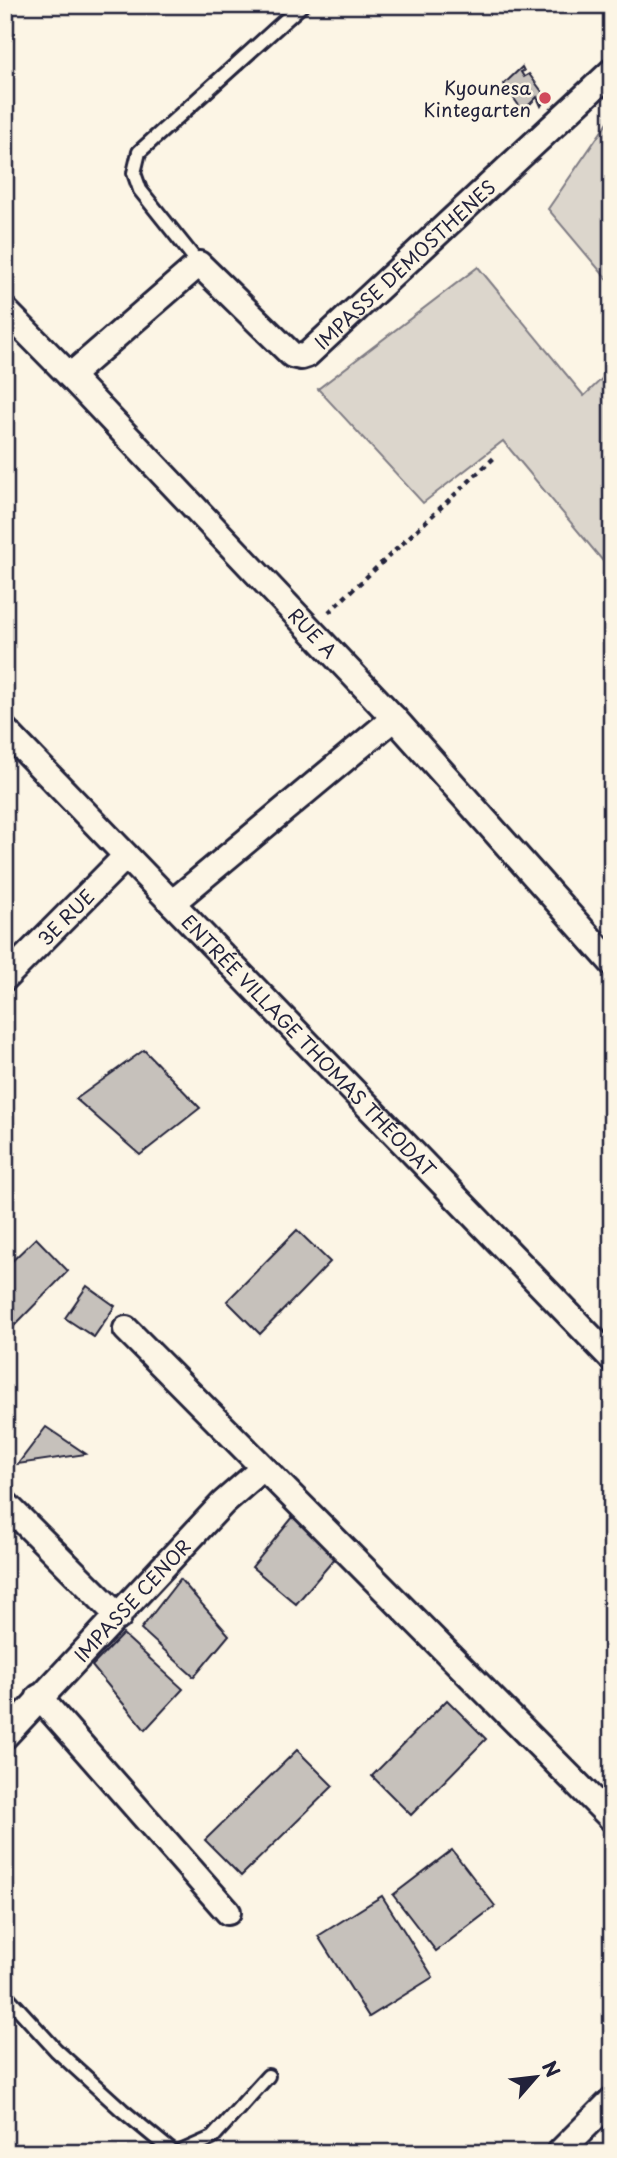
<svg xmlns="http://www.w3.org/2000/svg" width="617" height="2158" font-family="'Playpen Sans',sans-serif">
<style>
.green{fill:#dcd6cc;stroke:#7f7c84;stroke-width:2}
.building{fill:#c6c1bb;stroke:#22223b;stroke-width:2}
.lines{fill:none;stroke-linecap:round;stroke-linejoin:round}
.lane-casing{stroke:#22223b;stroke-width:18}
.street-casing{stroke:#22223b;stroke-width:30}
.path{stroke:#22223b;stroke-width:4.5;stroke-dasharray:5 5;stroke-linecap:butt}
.lane{stroke:#fcf5e5;stroke-width:12}
.street{stroke:#fcf5e5;stroke-width:24}
.poi-dot{fill:#d1495b;stroke:#fcf5e5;stroke-width:2.5}
.labels{text-anchor:middle;dominant-baseline:central;stroke-width:5;stroke-linejoin:round;paint-order:stroke}
.poi-label{font-size:19px;fill:#22223b;stroke:#fcf5e5;text-anchor:end}
.street-label{font-size:19px;fill:#22223b;stroke:#fcf5e5}
</style>
<rect width="100%" height="100%" fill="#fcf5e5"/>
<filter id="ink" filterUnits="userSpaceOnUse"><feTurbulence type="fractalNoise" baseFrequency=".0143" numOctaves="2"/><feDisplacementMap in="SourceGraphic" scale="14" xChannelSelector="R" yChannelSelector="G"/><feConvolveMatrix kernelMatrix="1 2 1 2 8 2 1 2 1" color-interpolation-filters="sRGB"/></filter>
<g filter="url(#ink)">
<path class="green" d="M 612,116 L 612,285 L 548,209 Z
M 478,267 L 584,396 L 612,369 L 612,572 L 503,441 L 423,503 L 318,389 Z"/>
<path class="building" d="M 522,67 L 524,71 L 521,72 L 524,77 L 529,74 L 546,97 L 541,106 L 537,97 L 526,108 L 524,113 L 504,84 Z
M 144,1050 L 200,1108 L 140,1155 L 76,1099 Z
M 297,1230 L 330,1262 L 260,1334 L 227,1301 Z
M 36,1238 L 68,1271 L 12,1328 L 5,1321 L 5,1268 Z
M 87,1286 L 115,1306 L 94,1337 L 65,1318 Z
M 46,1427 L 86,1454 L 18,1464 Z
M 293,1517 L 336,1557 L 296,1604 L 252,1567 Z
M 180,1579 L 229,1635 L 194,1677 L 141,1629 Z
M 123,1634 L 183,1689 L 145,1730 L 92,1666 Z
M 447,1700 L 486,1739 L 411,1815 L 372,1776 Z
M 297,1750 L 333,1786 L 241,1876 L 205,1840 Z
M 452,1850 L 495,1906 L 436,1951 L 393,1895 Z
M 382,1896 L 433,1977 L 369,2017 L 318,1936 Z"/>
<g class="lines">
<g class="lane-casing">
<path id="lane" d="M 199,264 L 140,190 L 134,173 L 139,152 L 302,5
M 5,1994 L 56,2050 L 122,2110 L 174,2153
M 178,2153 L 212,2138 L 268,2076"/>
</g>
<g class="street-casing">
<g id="street">
<path id="s1" d="M 5,310 L 70,376 L 394,718 L 612,963"/>
<path id="s2" d="M 70,376 L 199,264 L 292,355 L 301,357 L 307,355 L 612,71"/>
<path id="s3" d="M 5,730 L 612,1359"/>
<path d="M 172,903 L 394,718"/>
<path id="s4" d="M 5,978 L 126,856"/>
<path d="M 126,1329 L 612,1819"/>
<path d="M 5,1503 L 119,1617"/>
<path d="M 39,1697 L 228,1912"/>
<path id="s5" d="M 5,1736 L 223,1503 L 263,1468"/>
<path d="M 559,2153 L 612,2100"/>
</g>
</g>
<path class="path" d="M 329,612 L 495,457"/>
<use href="#lane" class="lane"/>
<use href="#street" class="street"/>
</g>
</g>
<circle class="poi-dot" cx="545" cy="98" r="7"/>
<g class="labels">
<g class="poi-label">
<text x="531" y="87">Kyounesa<tspan x="531" dy="22">Kintegarten</tspan></text>
</g>
<g class="street-label">
<text stroke="none"><textPath href="#s2" startOffset="450">IMPASSE DEMOSTHENES</textPath></text>
<text stroke="none"><textPath href="#s1" startOffset="446">RUE A</textPath></text>
<text stroke="none"><textPath href="#s4" startOffset="86">3E RUE</textPath></text>
<text stroke="none"><textPath href="#s3" startOffset="438">ENTRÉE VILLAGE THOMAS THÉODAT</textPath></text>
<text stroke="none"><textPath href="#s5" startOffset="186">IMPASSE CENOR</textPath></text>
</g>
</g>
<rect width="617" height="2158" fill="none" stroke="#fcf5e5" stroke-width="28"/>
<rect x="14" y="14" width="589" height="2130" fill="none" stroke="#22223b" stroke-width="2.5" filter="url(#ink)"/>
<g transform="translate(536 2077) rotate(62)" stroke="#fcf5e5" stroke-width="5" paint-order="stroke">
<path d="M0-5L12 26L0 18L-12 26Z" fill="#22223b"/>
<text y="-10" font-size="19" font-weight="bold" text-anchor="middle" fill="#22223b">N</text>
</g>
</svg>
